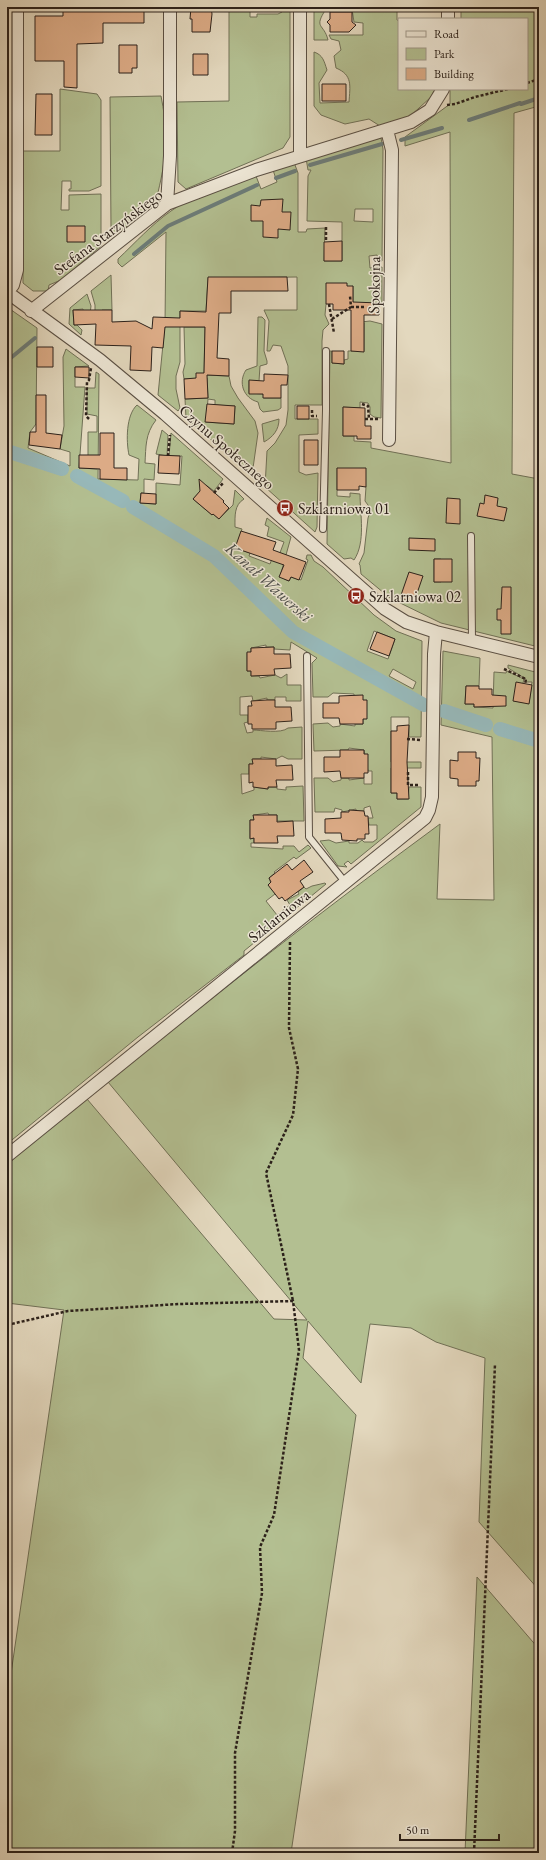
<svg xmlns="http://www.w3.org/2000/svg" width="546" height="1860" font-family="'EB Garamond',serif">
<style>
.green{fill:#b3bf91;stroke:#707056;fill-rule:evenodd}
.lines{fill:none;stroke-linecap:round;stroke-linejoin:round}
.stream{stroke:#6c7c79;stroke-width:4}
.canal{stroke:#97b8b9;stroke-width:14}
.building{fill:#dcab86;stroke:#2c211a}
.service-casing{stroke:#5a4f43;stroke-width:8}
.minor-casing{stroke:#5a4f43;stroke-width:14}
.path{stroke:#2c211a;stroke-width:2.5;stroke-dasharray:3 2;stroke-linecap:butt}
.service{stroke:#ede6d5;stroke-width:6}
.minor{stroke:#ede6d5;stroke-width:12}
.labels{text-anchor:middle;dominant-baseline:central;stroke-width:3;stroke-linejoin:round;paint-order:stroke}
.street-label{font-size:16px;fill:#2c211a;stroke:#ede6d5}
.poi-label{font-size:16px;fill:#2c211a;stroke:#ede6d5;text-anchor:start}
.water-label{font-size:17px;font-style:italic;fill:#4c4e4a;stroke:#ede6d5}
</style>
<rect width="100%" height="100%" fill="#e3d8be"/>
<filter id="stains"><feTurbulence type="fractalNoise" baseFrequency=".005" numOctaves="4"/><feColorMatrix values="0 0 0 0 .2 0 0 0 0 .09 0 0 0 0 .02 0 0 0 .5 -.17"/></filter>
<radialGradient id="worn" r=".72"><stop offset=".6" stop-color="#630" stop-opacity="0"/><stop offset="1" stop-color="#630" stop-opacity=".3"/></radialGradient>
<path class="green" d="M 7,7 L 10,7 L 9,263 L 7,264 Z
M 229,7 L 250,7 L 250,17 L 257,17 L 257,14 L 278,14 L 282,12 L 282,7 L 290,7 L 290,137 L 283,148 L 186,189 L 178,182 L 177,102 L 229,101 Z
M 314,7 L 397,7 L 397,20 L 399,21 L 399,89 L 435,89 L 431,97 L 407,119 L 380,126 L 369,119 L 345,124 L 321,115 L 314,106 L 314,52 C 323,55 324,61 327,70 L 319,83 L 320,103 L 349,102 C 350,86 353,75 336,68 L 334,56 L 341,50 L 339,41 L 331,39 L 329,35 L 363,35 L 363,23 L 354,22 L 352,9 L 326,9 C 313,29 324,23 328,40 L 314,40 Z
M 461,7 L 539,7 L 539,106 L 514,113 L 512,474 L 539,479 L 539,647 L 441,623 L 390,598 L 361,574 L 360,565 L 359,564 L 364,553 L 368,518 L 371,509 L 365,501 L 366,487 L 337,468 L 337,496 L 350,497 L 350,493 L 360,494 C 360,514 366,542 354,560 L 351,558 L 344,559 L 327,544 L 330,351 L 332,351 L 332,363 L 344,364 L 344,360 L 348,359 L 348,351 L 364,351 L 364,323 L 352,323 L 370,321 L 382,324 L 381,418 L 374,417 L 370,414 L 370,407 L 368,403 L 360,402 L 360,408 L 343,407 L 343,436 L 354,436 L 354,441 L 371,442 L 371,448 L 451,463 L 450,132 L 405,146 L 405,137 L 450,104 L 450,89 L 527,89 L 527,19 L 461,19 ZM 434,559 L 441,559 L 441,582 L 434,582 Z
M 60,89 L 97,94 L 101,100 L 101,186 L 89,191 L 69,191 L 69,189 L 71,189 L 71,181 L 62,181 L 61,210 L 69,210 L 69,195 L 101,194 L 101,246 L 61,280 L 49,285 L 48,291 L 33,291 L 23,283 L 23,151 L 60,151 Z
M 161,96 C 167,125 167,151 161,179 C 159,187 158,196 154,203 C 147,212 125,228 115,234 L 111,229 L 110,97 Z
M 381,138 L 383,149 L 382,261 L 378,261 L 377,255 L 369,256 L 370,268 L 382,267 L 382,303 L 367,303 L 353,305 L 353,286 L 326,304 L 325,315 L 329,324 L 323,330 L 322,341 L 322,405 L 295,405 L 295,419 L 318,419 L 318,434 L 299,435 L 299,472 L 306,475 L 318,473 L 317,527 L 315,532 L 265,487 L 267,451 L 275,443 L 286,425 L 288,410 L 288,366 L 281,346 L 273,345 L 270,351 L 267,351 L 269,321 L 264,310 L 297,310 L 297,277 L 208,278 L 206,311 L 180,311 L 180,362 L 176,376 L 176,389 L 180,408 L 178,411 L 158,395 L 165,324 L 166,232 L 122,267 L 118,263 L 118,259 C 136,242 151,225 171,211 C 195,193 228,186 256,176 L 261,189 L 277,182 L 273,170 L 293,163 L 295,165 L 298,173 L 298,232 L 306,232 L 307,229 L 325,228 L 324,261 L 342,261 L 342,222 L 307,221 L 308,176 L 311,170 L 308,170 L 306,158 L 315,153 ZM 355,209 L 373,209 L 373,222 L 354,221 Z
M 111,275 L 112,310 L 102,310 L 101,324 L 95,312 L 95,305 L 91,291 Z
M 87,294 L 91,306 L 89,323 L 84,324 L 83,309 L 73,310 L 74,325 L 77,325 L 82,330 L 81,335 L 69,324 L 70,308 Z
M 7,307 L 37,328 L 36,424 L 30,432 L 28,448 L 70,466 L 70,452 L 60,449 L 64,426 L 63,357 L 66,349 L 89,366 L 75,367 L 75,387 L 85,387 L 79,468 L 97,469 L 88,459 L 88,432 L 97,432 L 97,416 L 87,414 L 87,388 L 95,388 L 96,372 L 99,374 L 98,479 L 138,480 L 139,459 L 129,455 C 126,441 126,415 137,405 L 156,420 C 145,434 146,447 145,463 L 155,464 L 154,480 L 144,479 L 144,493 L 141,493 L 140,503 L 156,504 L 156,483 L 180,485 L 182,456 L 169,456 L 171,433 L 223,479 L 214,491 L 206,485 L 193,499 L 212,515 L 213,514 L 219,519 L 233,505 L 235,490 L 244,499 C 234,505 235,516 235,527 L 242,529 L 236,548 L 250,553 L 249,556 L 270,564 L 273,556 L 278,558 L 284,542 L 267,536 L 269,527 L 265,525 L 267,518 L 291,537 L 281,573 L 285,575 L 284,579 L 289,581 L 291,577 L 301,580 L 308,560 L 306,559 L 307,555 L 311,555 L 314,561 L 323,567 L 374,615 L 396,631 L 422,641 L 421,737 L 409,737 L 409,717 L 391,717 L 391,762 L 421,762 L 421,768 L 391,768 L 391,793 L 397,793 L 397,799 L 408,799 L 409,787 L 421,787 L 421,807 L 351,864 L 348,861 L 344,864 L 347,867 L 338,866 L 320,841 L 329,840 L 336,843 L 349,841 L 349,843 L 358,843 L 362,840 L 364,842 L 373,842 L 377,839 L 377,825 L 369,825 L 368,818 L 373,818 L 370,806 L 364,808 L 364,811 L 356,811 L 356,809 L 342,812 L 342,810 L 335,808 L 334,812 L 315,812 L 314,778 L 328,778 L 333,782 L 341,780 L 341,778 L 349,778 L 349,780 L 364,778 L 364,784 L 372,784 L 372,771 L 368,771 L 364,750 L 349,748 L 348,750 L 314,751 L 313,724 L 328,723 L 333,727 L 340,726 L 340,724 L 355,726 L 355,724 L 363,724 L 363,700 L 354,696 L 354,694 L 333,693 L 328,697 L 313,697 L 312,663 L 317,658 L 291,642 L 290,650 L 274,649 L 274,647 L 266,647 L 266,645 L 251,648 L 251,652 L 247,653 L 247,671 L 251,671 L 251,676 L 259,676 L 260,678 L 275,675 L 281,678 L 287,674 L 287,685 L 301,685 L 301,701 L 286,701 L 286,697 L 275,697 L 275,700 L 267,700 L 267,698 L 253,701 L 252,696 L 240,697 L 240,715 L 248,715 L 248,722 L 244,723 L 247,733 L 253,732 L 253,730 C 260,730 281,734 288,728 L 302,727 L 302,759 L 288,759 L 282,756 L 276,759 L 261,757 L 261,759 L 253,759 L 253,764 L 249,764 L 249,774 L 241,774 L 242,794 L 254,790 L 254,787 L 268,789 L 268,787 L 277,787 L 277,789 L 286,790 L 286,787 L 303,786 L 304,821 L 277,821 L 277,815 L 269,815 L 268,813 L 254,815 L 254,820 L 250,820 L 250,838 L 254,838 L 254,843 L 251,843 L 251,847 L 283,849 L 283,846 L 294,846 L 299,852 L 308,845 L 311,848 L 296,859 L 294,857 L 274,872 L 275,873 L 269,878 L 275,894 L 266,901 L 277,915 L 290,905 L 287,900 L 299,894 L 298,892 L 304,887 L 306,889 L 312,886 L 325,883 L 326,884 L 244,951 L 244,955 L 138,1037 L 7,1144 ZM 374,631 L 395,639 L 388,659 L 367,651 ZM 393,669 L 416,682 L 413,689 L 389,676 Z
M 258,317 L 262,317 L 265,320 L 264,351 L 267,361 L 267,364 L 260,366 L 259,381 L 249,381 L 249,393 L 263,394 L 264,398 L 281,398 L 281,408 L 278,410 L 263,412 L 260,409 L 258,402 C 243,398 238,382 246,370 L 257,366 Z
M 184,327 L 205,327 L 204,375 L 229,376 L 231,386 L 238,398 L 255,421 L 258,433 L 252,475 L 186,418 L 185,399 L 208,398 L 207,378 L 184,379 L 183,372 L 185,364 ZM 208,399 L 215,400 L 215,405 L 235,406 L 234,424 L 206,422 Z
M 279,419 C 279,430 273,437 264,442 L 262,424 Z
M 162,430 L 168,435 L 167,456 L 156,454 Z
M 443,651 L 480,658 L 479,686 L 466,686 L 465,704 L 474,704 L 474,707 L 493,708 L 494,672 L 506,673 L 507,671 L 524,679 L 523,683 L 514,701 L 529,703 L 532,682 L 526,682 L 526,679 L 508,668 L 508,665 L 539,673 L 539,1590 L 479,1522 L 485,1358 L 436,1342 L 411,1328 L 370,1324 L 361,1383 L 308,1321 L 303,1358 L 356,1415 L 291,1853 L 7,1853 L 7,1701 L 64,1310 L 7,1303 L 7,1164 L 87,1099 L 274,1319 L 307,1320 L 108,1082 C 217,993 327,907 440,824 L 437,899 L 494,900 L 492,737 L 441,725 Z
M 477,1577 L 539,1649 L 539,1853 L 465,1853 Z"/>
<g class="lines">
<path class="stream" d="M 521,104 L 539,98
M 469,120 L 520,103
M 401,140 L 442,128
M 310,165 L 382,144
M 276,178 L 295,171
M 134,254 L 168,226 L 257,185
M 7,361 L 35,338"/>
<path class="canal" d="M 7,451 L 62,469
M 77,476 L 123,501
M 133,507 L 214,556 L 293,632 L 424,705
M 444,711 L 486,725
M 500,729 L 539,741"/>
</g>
<path class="building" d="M 90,7 L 144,7 L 144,23 L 103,23 L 103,43 L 77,44 L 77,88 L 64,87 L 64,61 L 35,61 L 35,16 L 63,16 L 63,11 L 90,10 Z
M 191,7 L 211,7 L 212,14 L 210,32 L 192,32 L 192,19 L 190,19 Z
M 330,12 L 352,12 L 352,22 L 356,25 L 349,32 L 330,32 L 330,25 L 327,22 L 330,19 Z
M 119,45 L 137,45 L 137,68 L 132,68 L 132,73 L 119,73 Z
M 193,54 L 208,54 L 208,75 L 193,75 Z
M 322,84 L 346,84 L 346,101 L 322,101 Z
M 36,94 L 52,94 L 52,135 L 35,135 Z
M 283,199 L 282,212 L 291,212 L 290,230 L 278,229 L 278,238 L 263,237 L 263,221 L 251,221 L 251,205 L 260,206 L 261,200 Z
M 67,226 L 85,226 L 85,242 L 67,242 Z
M 342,241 L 342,261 L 324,261 L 324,242 Z
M 208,277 L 287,277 L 288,291 L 231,291 L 231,313 L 219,313 L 217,358 L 229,359 L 229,376 L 207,375 L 208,398 L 185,399 L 184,379 L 196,378 L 196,373 L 204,373 L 205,327 L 165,327 L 163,348 L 152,347 L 151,371 L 130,370 L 131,346 L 95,345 L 96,324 L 74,325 L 73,310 L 112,310 L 112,322 L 136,321 L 152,329 L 153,317 L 180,318 L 180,311 L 206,312 Z
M 326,283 L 347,283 L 347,286 L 353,286 L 353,302 L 379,303 L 379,315 L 364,315 L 364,352 L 351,351 L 351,310 L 333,310 L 333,304 L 326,304 Z
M 37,347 L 53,347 L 53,367 L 37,367 Z
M 332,351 L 344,351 L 344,364 L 332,363 Z
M 75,367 L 89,367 L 89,378 L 75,377 Z
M 264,374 L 288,375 L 287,385 L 281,385 L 281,398 L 263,398 L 263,394 L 249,394 L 249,380 L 264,381 Z
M 36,395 L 46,395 L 46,433 L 62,435 L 60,449 L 29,445 L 30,432 L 36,432 Z
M 207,404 L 235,406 L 234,424 L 205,422 Z
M 297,406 L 309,406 L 309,419 L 297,419 Z
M 343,407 L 365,408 L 365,426 L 371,426 L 371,439 L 357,439 L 357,436 L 343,436 Z
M 100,433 L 114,433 L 114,468 L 127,468 L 127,480 L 100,479 L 100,469 L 79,468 L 79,455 L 100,455 Z
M 304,440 L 318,440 L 318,465 L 304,465 Z
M 159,455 L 180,456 L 179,474 L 158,473 Z
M 337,468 L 366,468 L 366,487 L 359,486 L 359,490 L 337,490 Z
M 199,479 L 224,501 L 223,502 L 229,508 L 219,519 L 213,514 L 212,515 L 193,499 L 200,491 Z
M 141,493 L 156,494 L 156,504 L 140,503 Z
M 485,495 L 498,498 L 497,506 L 507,508 L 504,521 L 477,516 L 480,503 L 484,504 Z
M 447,498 L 460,499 L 460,524 L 446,523 Z
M 241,531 L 276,542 L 273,550 L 306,562 L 299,580 L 291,577 L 289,581 L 279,577 L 284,565 L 235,548 Z
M 409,538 L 435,539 L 435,551 L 409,550 Z
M 434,559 L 452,559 L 452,582 L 434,582 Z
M 409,572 L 423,576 L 414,602 L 400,598 Z
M 502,587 L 511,587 L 511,634 L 501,634 L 501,620 L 497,620 L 497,609 L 501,609 Z
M 377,632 L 395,639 L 389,656 L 370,649 Z
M 274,647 L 274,654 L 290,654 L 291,668 L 274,669 L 275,675 L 251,676 L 251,671 L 247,671 L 247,652 L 251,652 L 251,648 Z
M 516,682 L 532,685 L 529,704 L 513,701 Z
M 466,686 L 479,686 L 479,689 L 492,689 L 492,695 L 506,696 L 506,706 L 474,707 L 474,704 L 465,704 Z
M 363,695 L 363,700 L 367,700 L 367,719 L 363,719 L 363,724 L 340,724 L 339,718 L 323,718 L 323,703 L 339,703 L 339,696 Z
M 267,700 L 275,700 L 275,707 L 291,707 L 292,721 L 276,722 L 276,729 L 252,729 L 252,724 L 248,724 L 248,706 L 252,706 L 251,701 Z
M 409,725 L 407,762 L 409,799 L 397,799 L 397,793 L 391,793 L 391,731 L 397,731 L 397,726 Z
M 340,750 L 364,750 L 364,754 L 368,754 L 368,773 L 364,773 L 364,778 L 341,778 L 340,771 L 324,772 L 324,757 L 340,757 Z
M 458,752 L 476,752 L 476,758 L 480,758 L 479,781 L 476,781 L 476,786 L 458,786 L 458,779 L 450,778 L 450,760 L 458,761 Z
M 252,759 L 276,759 L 276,766 L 292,765 L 293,780 L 276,780 L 277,787 L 268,787 L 268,789 L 253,787 L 253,782 L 249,783 L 249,764 L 253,764 Z
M 349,810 L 364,811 L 365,816 L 368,816 L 369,834 L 365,834 L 365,839 L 357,839 L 357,841 L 342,840 L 341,833 L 325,833 L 325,819 L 341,818 L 341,812 L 349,812 Z
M 253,815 L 277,815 L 277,822 L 293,821 L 294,836 L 277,836 L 278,843 L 254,843 L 254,838 L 250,839 L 250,820 L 254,820 Z
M 304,860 L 313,872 L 300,881 L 304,887 L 285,901 L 282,897 L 279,899 L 268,885 L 271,882 L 269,878 L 287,864 L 292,870 Z"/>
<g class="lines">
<g class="service-casing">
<path id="service" d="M 323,529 L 326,410 L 326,351
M 471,536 L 472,641
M 307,656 L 309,837 L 345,882"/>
</g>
<g class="minor-casing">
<path id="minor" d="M 448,19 L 448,7
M 387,130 L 392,150 L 389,440
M 300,156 L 300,7
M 167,204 L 170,156 L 170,7
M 7,292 L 100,360 L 165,414 L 385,609 L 406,622 L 436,632 L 539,657
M 7,292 L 13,285 L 17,270 L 17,7
M 31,311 L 167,204 L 256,170 L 411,122 L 430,110 L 443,89
M 7,1156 L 425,818 L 429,810 L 432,797 L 434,654 L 436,632"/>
</g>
<path class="path" d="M 527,83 L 539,79
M 447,105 L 455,104 L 475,97 L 508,89
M 326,240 L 326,226
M 329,304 L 334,333
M 351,307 L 366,307
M 332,319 L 351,307 L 350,296
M 362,404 L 368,406 L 369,419
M 312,410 L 312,416 L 317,416
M 89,419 L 86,416 L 87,382 L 89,380 L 91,368
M 365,419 L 378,419
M 168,456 L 170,435
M 214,493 L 224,482
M 504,669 L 526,679 L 525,684
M 407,739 L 421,740
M 408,772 L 408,785 L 420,785
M 290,942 L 289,1028 L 298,1069 L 293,1115 L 266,1173 L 293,1301
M 7,1325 L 68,1311 L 179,1304 L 293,1301 L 299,1350 L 274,1515 L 260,1547 L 262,1593 L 235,1753 L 235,1831 L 232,1853
M 474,1853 L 495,1364"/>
<use href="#service" class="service"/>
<use href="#minor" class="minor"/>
</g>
<defs>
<g id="bus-disc" transform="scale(0.9)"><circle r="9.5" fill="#8f2418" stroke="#ede6d5"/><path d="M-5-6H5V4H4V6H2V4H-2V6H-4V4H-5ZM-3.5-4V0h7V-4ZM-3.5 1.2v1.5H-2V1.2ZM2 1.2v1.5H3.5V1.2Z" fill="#fff"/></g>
</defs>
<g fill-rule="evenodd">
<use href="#bus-disc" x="285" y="508"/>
<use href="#bus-disc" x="356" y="596"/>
</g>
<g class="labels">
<g class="street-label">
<text transform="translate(108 232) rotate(-37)">Stefana Starzyńskiego</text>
<text transform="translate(374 285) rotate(-89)">Spokojna</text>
<text transform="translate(227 447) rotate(41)">Czynu Społecznego</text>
<text transform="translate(279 916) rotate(-39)">Szklarniowa</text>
</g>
<g class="poi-label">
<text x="298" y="508">Szklarniowa 01</text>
<text x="369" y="596">Szklarniowa 02</text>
</g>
<g class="water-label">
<text transform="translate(269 582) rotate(42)">Kanał Wawerski</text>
</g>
</g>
<rect width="546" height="1860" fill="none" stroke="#e3d8be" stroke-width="24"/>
<rect x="8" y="8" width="530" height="1844" fill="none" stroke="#2c211a" stroke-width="2"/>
<rect x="12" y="12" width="522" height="1836" fill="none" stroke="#2c211a"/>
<rect x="398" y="18" width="130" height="72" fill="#ede6d5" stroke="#a0978a"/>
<rect x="406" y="31" width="20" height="6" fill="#ede6d5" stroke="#a0978a"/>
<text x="434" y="38" font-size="12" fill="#2c211a">Road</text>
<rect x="406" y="48" width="20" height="12" fill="#b3bf91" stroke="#a0978a"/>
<text x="434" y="58" font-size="12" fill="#2c211a">Park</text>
<rect x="406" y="68" width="20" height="12" fill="#dcab86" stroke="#a0978a"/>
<text x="434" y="78" font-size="12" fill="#2c211a">Building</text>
<path d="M400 1834v6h99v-6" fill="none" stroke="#2c211a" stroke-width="2"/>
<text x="406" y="1834" font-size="12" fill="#2c211a" stroke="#ede6d5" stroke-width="3" paint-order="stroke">50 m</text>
<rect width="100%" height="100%" filter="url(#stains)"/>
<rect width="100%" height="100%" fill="url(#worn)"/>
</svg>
